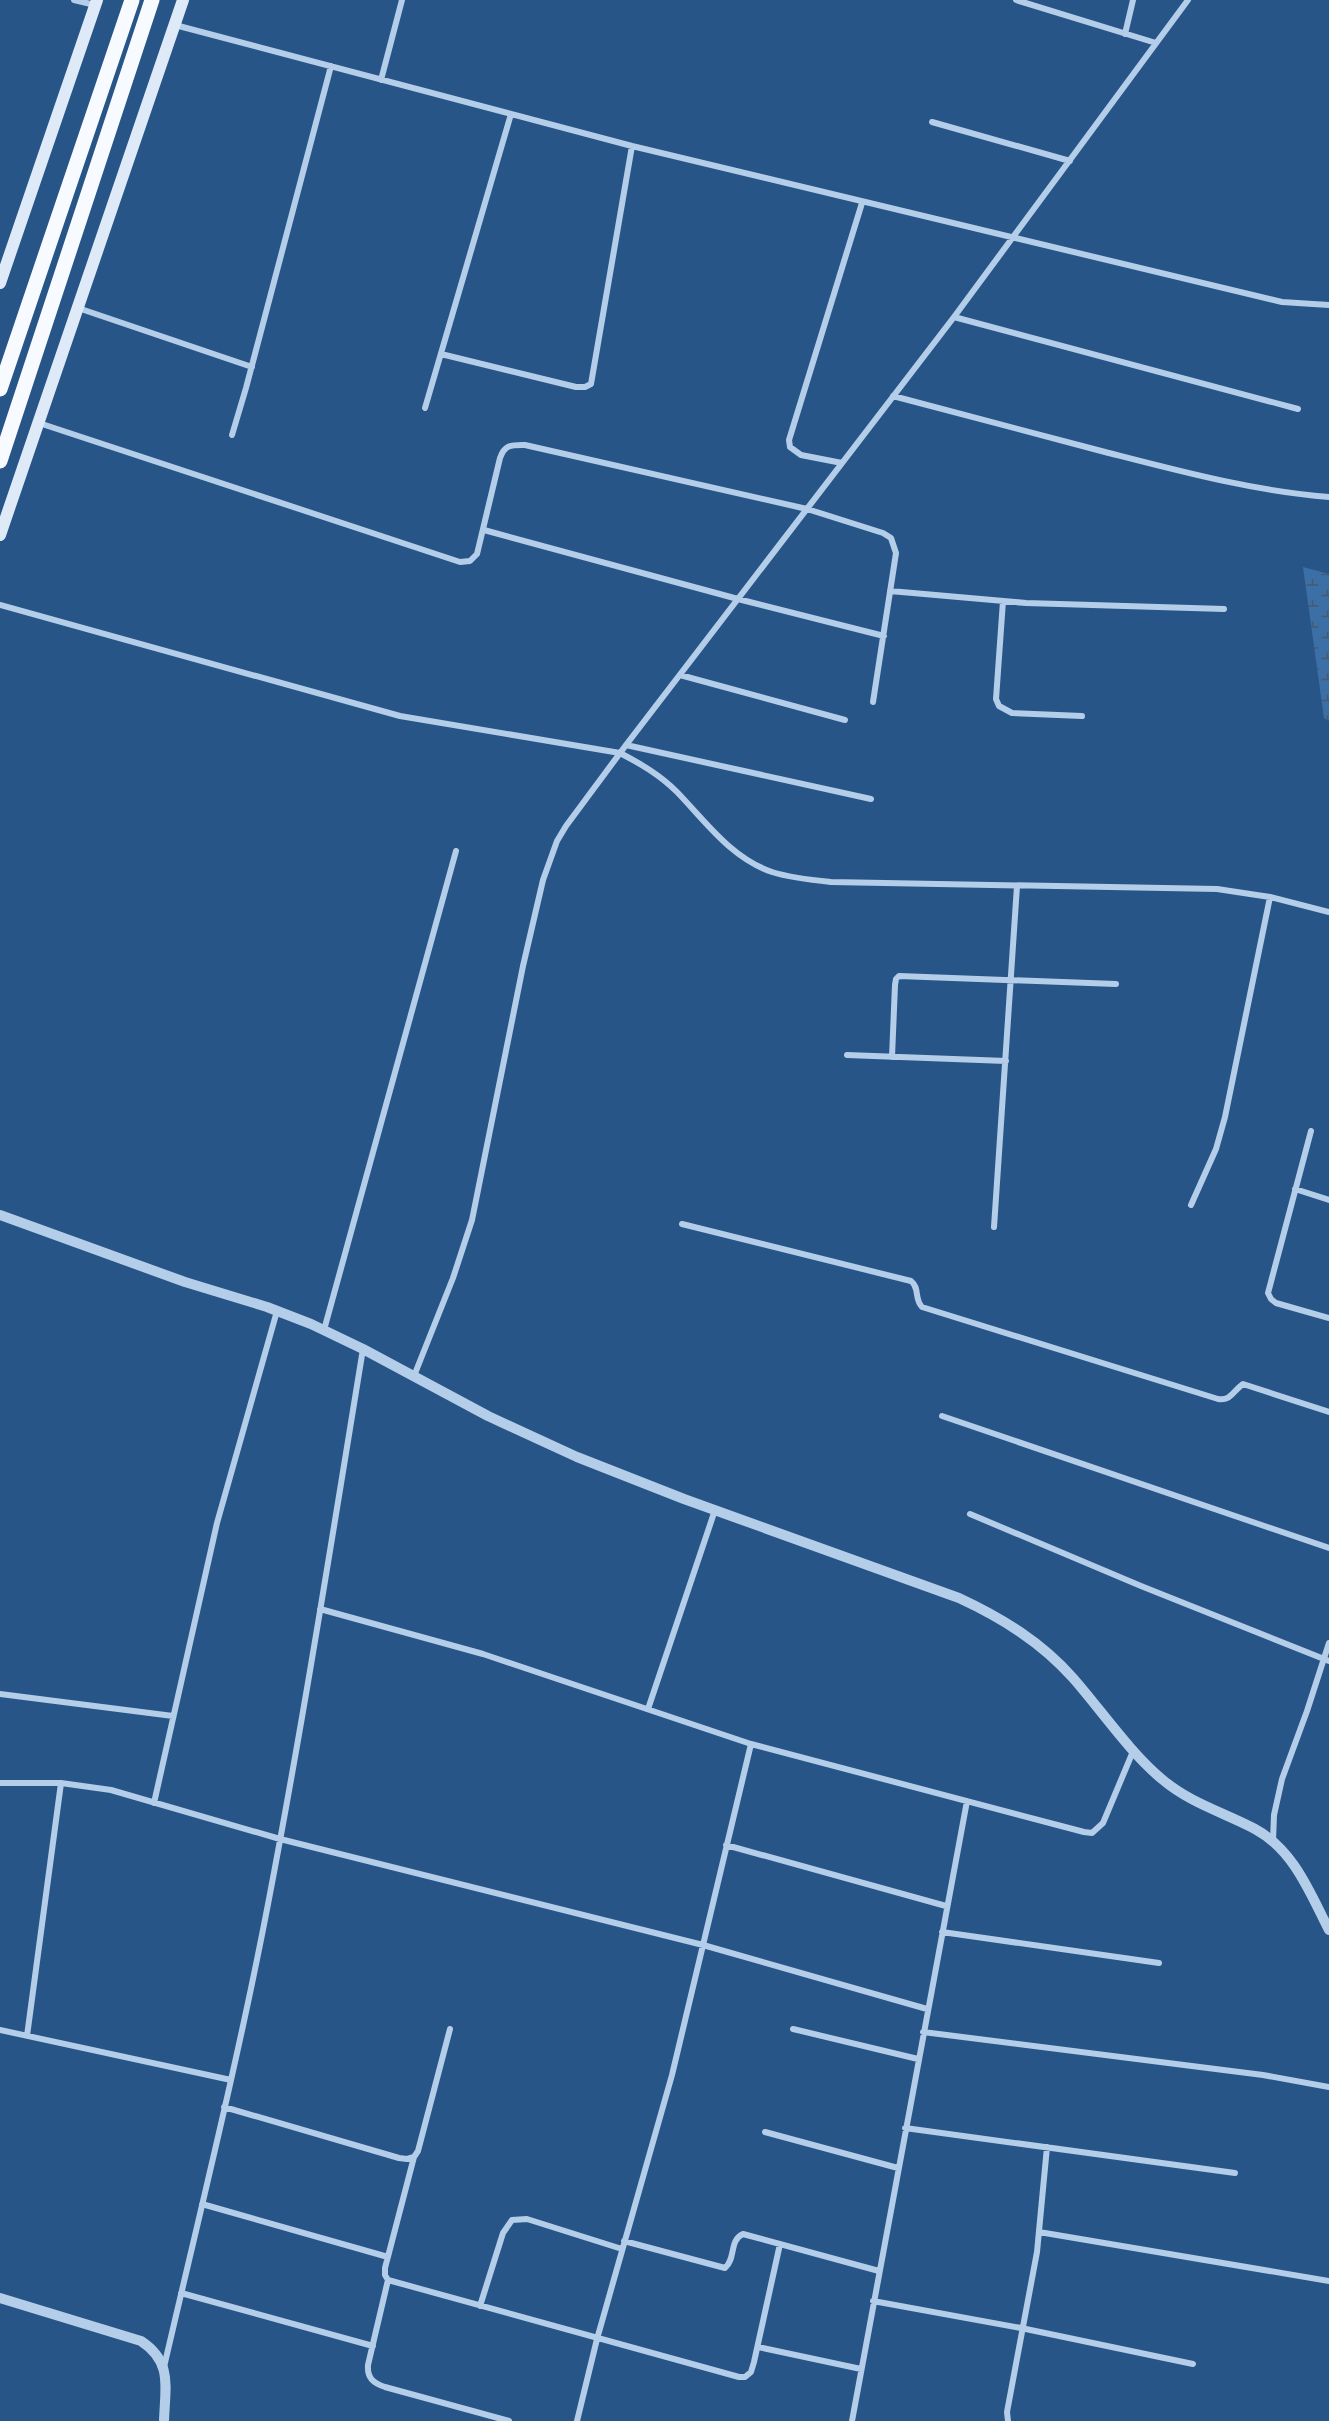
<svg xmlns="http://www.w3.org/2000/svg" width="1329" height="2421" font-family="Mulish,sans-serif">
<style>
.wetland{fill:url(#wetland-marsh)}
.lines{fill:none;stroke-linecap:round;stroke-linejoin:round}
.minor{stroke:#b4cee9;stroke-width:6}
.tertiary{stroke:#b4cee9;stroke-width:10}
.secondary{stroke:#deeaf8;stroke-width:12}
.primary{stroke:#f7fafe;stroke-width:15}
</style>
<defs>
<pattern id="wetland-marsh" width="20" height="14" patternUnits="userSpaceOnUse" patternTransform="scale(1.5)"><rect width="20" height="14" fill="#3c6fa5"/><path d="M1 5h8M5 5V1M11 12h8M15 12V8" fill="none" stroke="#465a70"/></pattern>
</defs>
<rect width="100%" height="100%" fill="#285588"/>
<path class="wetland" d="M 1303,567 L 1329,574 L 1329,721 L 1324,718 Z"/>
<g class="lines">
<path class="minor" d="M 74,0 L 95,5
M 1016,0 L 1156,43
M 175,25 L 632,146 L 1282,302 L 1329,305
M 1125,34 L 1133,0
M 381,80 L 402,0
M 932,122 L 1070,161
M 78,308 L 252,367
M 954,317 L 1298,409
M 441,354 L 576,387 L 585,387 L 591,384 L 632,146
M 893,396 C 964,415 1035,433 1105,452 C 1179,471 1253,491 1329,497
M 425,408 L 511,114
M 39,423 L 460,562 L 470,561 L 477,554 L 500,458 C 505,444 512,445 525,445 L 807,509 L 883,533 L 891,538 L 896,553 L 873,702
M 232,435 L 246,388 L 331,66
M 842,463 L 801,455 L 790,447 L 789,440 L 862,203
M 484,530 L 738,599 L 884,636
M 890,591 L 1026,603 L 1224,609
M 1003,601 L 996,699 L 999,706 L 1012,713 L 1082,716
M 0,605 L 400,716 L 620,753 C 641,764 660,775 677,792 C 706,822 731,858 772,872 C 791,878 811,880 831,882 L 1217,889 L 1270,897 L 1329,912
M 680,675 L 845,720
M 626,745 L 871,799
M 847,1055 L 1006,1061
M 892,1057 L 895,985 L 896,979 L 899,976 L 1116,984
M 1311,1131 L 1268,1293 L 1271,1299 L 1276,1303 L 1329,1318
M 1295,1189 L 1329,1200
M 1191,1205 L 1216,1149 L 1225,1117 L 1270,897
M 682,1224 L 911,1281 C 920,1288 914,1299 922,1307 L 1218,1399 C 1231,1401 1233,1391 1243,1384 L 1329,1412
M 994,1227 L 1017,886
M 324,1330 L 456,851
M 414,1376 L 453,1278 L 472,1220 L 523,966 L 543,880 L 557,841 L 566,826 L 626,745 L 954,317 L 1188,0
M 942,1416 L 1329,1548
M 970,1514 L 1141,1586 L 1329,1661
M 320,1609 L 483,1654 L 751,1744 L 1084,1832 L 1092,1833 L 1103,1823 L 1134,1749
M 0,1694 L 173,1716
M 648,1709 L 715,1510
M 0,1783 L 61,1783 L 111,1790 L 280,1839 L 703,1945 L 927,2009
M 154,1803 L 217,1523 L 277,1311
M 1273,1841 L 1274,1815 L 1282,1779 L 1307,1711 L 1329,1643
M 726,1845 L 946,1906
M 942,1932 L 1159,1963
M 793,2029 L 918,2059
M 0,2030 L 231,2080
M 923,2032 L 1263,2075 L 1329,2087
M 27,2036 L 61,1783
M 224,2107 L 399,2158 L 407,2159 L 414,2157 L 418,2151 L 450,2029
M 905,2128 L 1235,2173
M 765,2132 L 898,2168
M 414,2157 L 385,2268 L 385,2275 L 388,2280 L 739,2377 L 745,2377 L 751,2372 L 754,2362 L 780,2244
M 202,2204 L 388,2257
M 1039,2232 L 1329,2281
M 624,2241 L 725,2268 C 736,2259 729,2240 743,2234 L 879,2271
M 388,2280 L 368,2365 C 367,2378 373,2383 385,2387 L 509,2421
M 181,2293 L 373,2346
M 873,2301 L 1021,2328 L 1193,2364
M 480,2306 L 503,2233 L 512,2220 L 527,2219 L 622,2249
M 758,2347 L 861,2369
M 164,2367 C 200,2212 239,2056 269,1899 C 304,1716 333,1532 363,1349
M 577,2421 L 597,2339 L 672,2075 L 751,1744
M 852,2421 L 967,1801
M 1008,2421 L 1007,2412 L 1037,2252 L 1047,2147"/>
<path class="tertiary" d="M 0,1215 L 185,1282 L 267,1307 L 311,1324 L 363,1349 L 488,1416 L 577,1457 L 684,1499 L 959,1598 C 1002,1618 1041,1642 1073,1678 C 1102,1711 1130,1753 1163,1780 C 1190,1803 1225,1813 1255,1829 C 1294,1850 1310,1893 1329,1930
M 0,2298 L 141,2341 C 173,2362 165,2387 164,2421"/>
<path class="secondary" d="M 0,283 L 97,0
M 0,535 L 183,0"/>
<path class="primary" d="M 0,389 L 132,0
M 0,461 L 152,0"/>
</g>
</svg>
